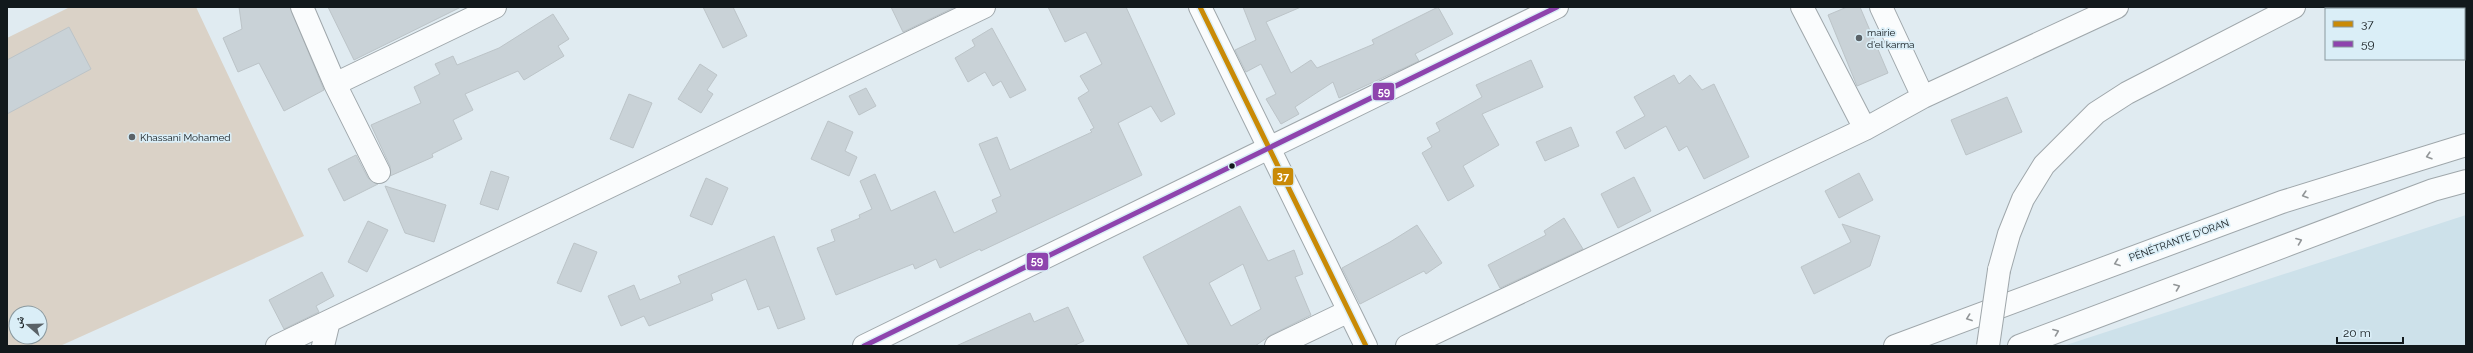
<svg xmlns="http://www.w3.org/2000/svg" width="2473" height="353" font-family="Raleway,'Noto Naskh Arabic',sans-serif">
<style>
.built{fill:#cde1ea}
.green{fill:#dad2c7;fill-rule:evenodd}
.building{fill:#c9d2d7;stroke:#bcc4c8;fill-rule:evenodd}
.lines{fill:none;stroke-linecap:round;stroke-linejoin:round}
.minor-casing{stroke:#9fa7ab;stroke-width:24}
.tertiary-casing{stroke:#9fa7ab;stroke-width:24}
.secondary-casing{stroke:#9fa7ab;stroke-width:24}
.motorway-casing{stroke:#9fa7ab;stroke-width:24}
.minor{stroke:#fafcfd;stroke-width:22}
.tertiary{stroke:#fafcfd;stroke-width:22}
.secondary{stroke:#fafcfd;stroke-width:22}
.motorway{stroke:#fafcfd;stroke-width:22}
.secondary-bridge-casing{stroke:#9fa7ab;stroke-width:24;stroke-linecap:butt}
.secondary-bridge{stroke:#fafcfd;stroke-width:22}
.bus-1-casing{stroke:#daeef7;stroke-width:8}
.bus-2-casing{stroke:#daeef7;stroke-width:8}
.bus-1{stroke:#c98a06;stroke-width:5}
.bus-2{stroke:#8e44ad;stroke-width:5}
.oneway{stroke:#929698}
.poi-dot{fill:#5a6267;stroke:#daeef7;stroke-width:1.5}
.bus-dot{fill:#12191c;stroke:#daeef7;stroke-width:1.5}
.labels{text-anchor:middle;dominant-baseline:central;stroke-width:3.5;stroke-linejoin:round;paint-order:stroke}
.poi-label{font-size:10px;fill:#12191c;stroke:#daeef7;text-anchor:start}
.street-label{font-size:10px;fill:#12191c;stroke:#daeef7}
.line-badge{stroke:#daeef7;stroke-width:1.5}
.badge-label{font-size:11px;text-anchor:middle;font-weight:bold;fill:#fff}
</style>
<rect width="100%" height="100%" fill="#e0ebf1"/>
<path class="built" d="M 2466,215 L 2466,346 L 2063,346 Z"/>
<path class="green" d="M 70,7 L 196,7 L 304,236 L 60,346 L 7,346 L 7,38 ZM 16,313 L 40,313 L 40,337 L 16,337 Z"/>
<path class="building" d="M 239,7 L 290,7 L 324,90 L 284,111 L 259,63 L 238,72 L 223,38 L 242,29 Z
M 328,7 L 461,7 L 354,60 Z
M 703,7 L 733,7 L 747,36 L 723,48 Z
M 891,7 L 955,7 L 903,32 Z
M 1048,7 L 1126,7 L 1175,114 L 1161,122 L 1151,106 L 1118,123 L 1142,175 L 981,251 L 980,249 L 940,268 L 936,259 L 915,269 L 913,264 L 836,295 L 817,248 L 835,241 L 831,230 L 860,218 L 859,215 L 872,209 L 860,181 L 875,174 L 891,211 L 935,191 L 954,233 L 997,212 L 992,200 L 1001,196 L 979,144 L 997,137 L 1010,170 L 1092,132 L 1090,130 L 1094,128 L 1078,98 L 1089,91 L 1080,76 L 1102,64 L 1086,32 L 1065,42 Z
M 1243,7 L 1301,7 L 1266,22 L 1291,73 L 1311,60 L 1317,68 L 1374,44 L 1372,40 L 1438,7 L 1453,34 L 1415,54 L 1419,61 L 1339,98 L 1333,82 L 1295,107 L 1299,114 L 1281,124 L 1266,99 L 1276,94 L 1261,64 L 1246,72 L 1235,50 L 1256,40 Z
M 1847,7 L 1860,7 L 1888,73 L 1857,86 L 1828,15 Z
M 553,14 L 569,39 L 558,46 L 564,56 L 524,80 L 518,71 L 465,94 L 473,110 L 453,120 L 462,139 L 432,154 L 433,157 L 390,176 L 390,166 L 371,125 L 421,103 L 414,87 L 440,74 L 435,64 L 453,56 L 457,65 L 499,48 Z
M 69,27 L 91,69 L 7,114 L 7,60 Z
M 992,28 L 1026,90 L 1010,98 L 1001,81 L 993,86 L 985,72 L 968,82 L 955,58 L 975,46 L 972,40 Z
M 1531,60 L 1543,87 L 1482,114 L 1499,145 L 1463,166 L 1474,186 L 1448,201 L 1422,153 L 1432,147 L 1427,138 L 1440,131 L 1436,123 L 1482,97 L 1476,85 Z
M 700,64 L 717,75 L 707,90 L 713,94 L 701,113 L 678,99 Z
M 1674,75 L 1679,84 L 1690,75 L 1702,90 L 1714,84 L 1749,157 L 1704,179 L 1687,146 L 1679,151 L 1666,126 L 1625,149 L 1616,132 L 1645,116 L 1634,97 Z
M 866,88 L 876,106 L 859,115 L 849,96 Z
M 629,94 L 652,103 L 633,148 L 610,139 Z
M 2007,97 L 2022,132 L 1966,155 L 1951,120 Z
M 828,121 L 853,132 L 845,151 L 857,157 L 849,176 L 811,159 Z
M 1571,127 L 1579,146 L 1545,161 L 1536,142 Z
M 356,155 L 368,178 L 378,184 L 344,201 L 328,169 Z
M 491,171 L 509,177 L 498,210 L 480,204 Z
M 1859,173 L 1873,200 L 1839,218 L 1825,191 Z
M 1634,177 L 1651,211 L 1618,228 L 1601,194 Z
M 706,178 L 728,188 L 712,225 L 690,216 Z
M 385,186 L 446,205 L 434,242 L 405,233 Z
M 1240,206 L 1268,261 L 1294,250 L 1303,274 L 1295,277 L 1311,315 L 1271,335 L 1255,346 L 1189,346 L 1143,257 ZM 1243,264 L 1261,309 L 1231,326 L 1209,283 Z
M 1564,218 L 1583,249 L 1500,288 L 1488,265 L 1546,235 L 1544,231 Z
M 368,221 L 388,230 L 367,272 L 348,262 Z
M 1842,224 L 1880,236 L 1870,266 L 1814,294 L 1801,267 L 1851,242 Z
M 1417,225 L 1442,263 L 1426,274 L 1424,271 L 1360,304 L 1342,268 L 1390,242 Z
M 774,236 L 805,319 L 778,329 L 769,306 L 758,310 L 746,279 L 711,294 L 713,300 L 649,326 L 644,316 L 621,326 L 608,296 L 634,285 L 640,300 L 681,283 L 678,276 Z
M 574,243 L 597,252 L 581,292 L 557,283 Z
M 322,272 L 334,296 L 316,306 L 319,312 L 284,329 L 269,300 Z
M 1068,307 L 1084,341 L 1073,346 L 956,346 L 1030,313 L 1034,322 Z"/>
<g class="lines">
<g class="minor-casing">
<path id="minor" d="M 302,7 L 335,84 L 379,172
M 1200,7 L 1366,346
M 1802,7 L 1865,129
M 1881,7 L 1923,97
M 335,84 L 495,7
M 277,346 L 984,7
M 323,346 L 329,321
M 1276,346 L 1347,312
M 1407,346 L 1865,129 L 1923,97 L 2117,7"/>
</g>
<g class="tertiary-casing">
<path id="tertiary" d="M 864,346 L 1557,7"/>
</g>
<g class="secondary-casing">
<path id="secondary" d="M 1999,270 L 2009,234 L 2023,199 L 2044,165 L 2096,113 L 2127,93 L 2294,7"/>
</g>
<g class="motorway-casing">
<path id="motorway" d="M 1895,346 L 2282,202 L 2466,145
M 2019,346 L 2433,190 L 2466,181"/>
</g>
<use href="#minor" class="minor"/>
<use href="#tertiary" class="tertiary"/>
<use href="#secondary" class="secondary"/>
<use href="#motorway" class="motorway"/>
<g class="secondary-bridge-casing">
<path id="secondary-bridge" d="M 1988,346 L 1999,270"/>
</g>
<use href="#secondary-bridge" class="secondary-bridge"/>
<g class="bus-1-casing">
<path id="bus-1" d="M 1200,7 L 1366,346"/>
</g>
<g class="bus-2-casing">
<path id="bus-2" d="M 864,346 L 1557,7"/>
</g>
<use href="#bus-1" class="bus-1"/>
<use href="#bus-2" class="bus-2"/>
</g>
<defs><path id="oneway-chevron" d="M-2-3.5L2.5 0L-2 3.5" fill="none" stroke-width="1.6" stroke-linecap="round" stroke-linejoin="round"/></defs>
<g class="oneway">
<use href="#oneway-chevron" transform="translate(2429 156) rotate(163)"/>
<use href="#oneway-chevron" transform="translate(2305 195) rotate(163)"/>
<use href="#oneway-chevron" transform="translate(2299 241) rotate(-21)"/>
<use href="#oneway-chevron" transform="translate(2117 263) rotate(160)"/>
<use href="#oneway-chevron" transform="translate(2177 287) rotate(-21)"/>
<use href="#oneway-chevron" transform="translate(1969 318) rotate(160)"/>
<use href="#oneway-chevron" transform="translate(2056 332) rotate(-21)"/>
</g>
<g class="poi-dot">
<circle cx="1859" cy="38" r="4"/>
<circle cx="132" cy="137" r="4"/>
</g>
<circle class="bus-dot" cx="1232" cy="166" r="3.5"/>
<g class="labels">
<g class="poi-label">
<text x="1867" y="32">mairie<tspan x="1867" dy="12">d'el karma</tspan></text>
<text x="140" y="137">Khassani Mohamed</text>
</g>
<g class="street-label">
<text transform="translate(2179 240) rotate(-20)">PÉNÉTRANTE D'ORAN</text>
</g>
</g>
<g class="line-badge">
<rect x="1372" y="82" width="23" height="19" rx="4" fill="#8e44ad"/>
<rect x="1272" y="167" width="22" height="19" rx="4" fill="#c98a06"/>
<rect x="1026" y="252" width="23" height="19" rx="4" fill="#8e44ad"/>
</g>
<g class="badge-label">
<text x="1384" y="96">59</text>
<text x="1283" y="180">37</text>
<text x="1037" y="265">59</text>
</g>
<rect width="2473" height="353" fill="none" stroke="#12191c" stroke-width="16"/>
<rect x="2325" y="8" width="140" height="52" fill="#daeef7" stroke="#8a999f"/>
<rect x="2333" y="21" width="20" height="6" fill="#c98a06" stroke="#8a999f"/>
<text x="2361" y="28" font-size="12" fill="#12191c">37</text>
<rect x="2333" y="41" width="20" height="6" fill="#8e44ad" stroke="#8a999f"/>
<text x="2361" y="48" font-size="12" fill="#12191c">59</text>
<g transform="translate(28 325) rotate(290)"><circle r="19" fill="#daeef7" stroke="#8a999f"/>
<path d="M0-3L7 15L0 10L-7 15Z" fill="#5a6267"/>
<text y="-6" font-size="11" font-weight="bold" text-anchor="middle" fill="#12191c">ش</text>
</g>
<path d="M2337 337v6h66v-6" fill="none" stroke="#12191c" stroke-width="2"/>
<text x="2343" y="337" font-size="12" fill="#12191c" stroke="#daeef7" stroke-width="3" paint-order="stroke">20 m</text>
</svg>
